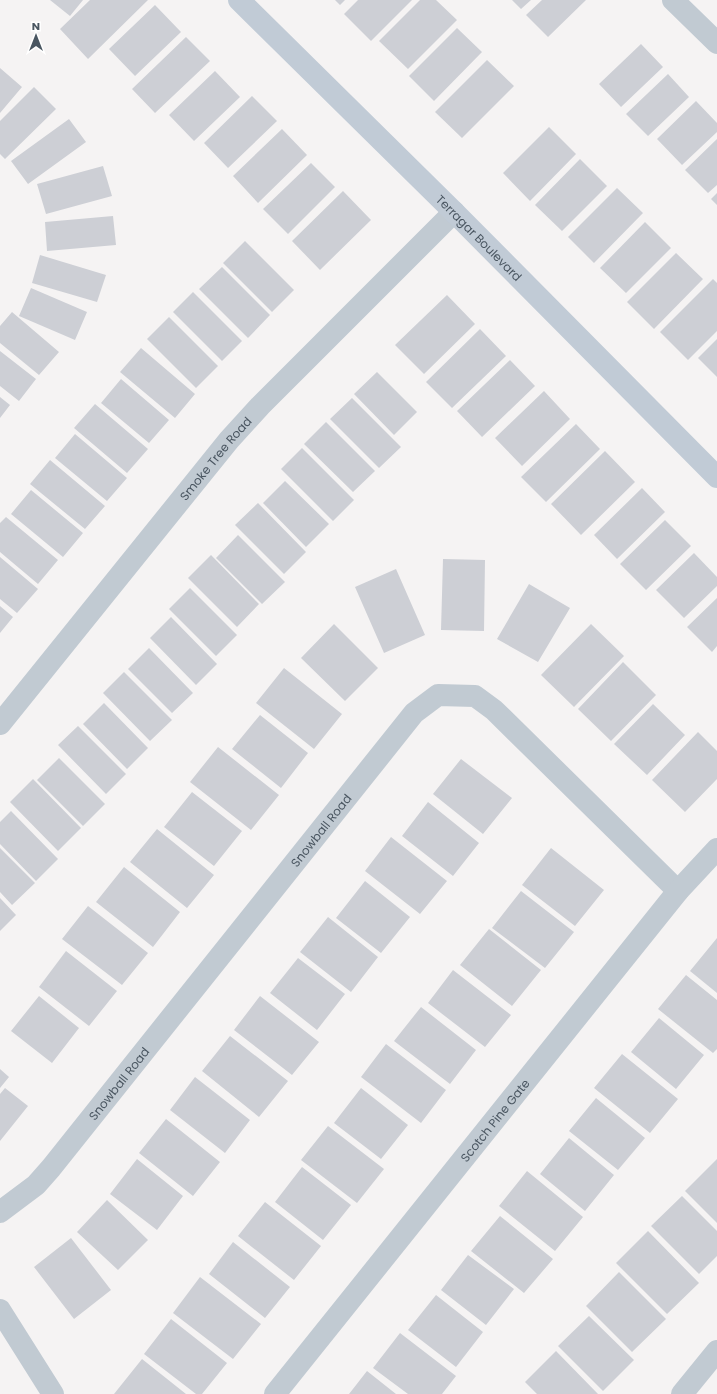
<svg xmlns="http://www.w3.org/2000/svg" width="717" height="1394" font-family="Poppins,sans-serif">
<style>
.building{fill:#cdcfd5}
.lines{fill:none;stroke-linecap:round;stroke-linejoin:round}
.street{stroke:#c1cad2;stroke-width:22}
.secondary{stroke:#c1cbd6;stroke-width:22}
.labels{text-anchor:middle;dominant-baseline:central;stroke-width:3;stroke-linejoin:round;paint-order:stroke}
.street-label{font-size:12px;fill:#4a5661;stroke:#fff}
</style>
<rect width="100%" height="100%" fill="#f5f3f3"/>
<path class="building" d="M 50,0 L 83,0 L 70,16 Z
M 90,0 L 148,0 L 88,59 L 60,29 Z
M 335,0 L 345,0 L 340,5 Z
M 358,0 L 412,0 L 371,41 L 344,14 Z
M 420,0 L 436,0 L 457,20 L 408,69 L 379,41 Z
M 512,0 L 531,0 L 521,9 Z
M 542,0 L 586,0 L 548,37 L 526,15 Z
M 155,5 L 181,32 L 135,76 L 109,49 Z
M 457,28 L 482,52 L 434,101 L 409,76 Z
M 186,37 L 210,61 L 155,113 L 132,89 Z
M 641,44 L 663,67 L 621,107 L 599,84 Z
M 487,60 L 514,86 L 462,138 L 435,112 Z
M 0,68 L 22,87 L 0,113 Z
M 215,71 L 240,97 L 194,141 L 169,115 Z
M 668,74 L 689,97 L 648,136 L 626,114 Z
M 34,87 L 56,109 L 5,159 L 0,154 L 0,121 Z
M 252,96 L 277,121 L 228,168 L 204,143 Z
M 696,101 L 717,123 L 717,132 L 682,165 L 657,139 Z
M 69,119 L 86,142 L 28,184 L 11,161 Z
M 549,127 L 576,154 L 530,201 L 503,173 Z
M 282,129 L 307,155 L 258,203 L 233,176 Z
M 717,139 L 717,185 L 708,193 L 685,170 Z
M 580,159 L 607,186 L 562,231 L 535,205 Z
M 311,163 L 335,187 L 288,234 L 263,209 Z
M 103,166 L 112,196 L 46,214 L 37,184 Z
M 617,188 L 643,213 L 594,263 L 568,237 Z
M 343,191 L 371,220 L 320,270 L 292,241 Z
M 717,193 L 717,205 L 711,199 Z
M 113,216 L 116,245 L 47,251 L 45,222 Z
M 645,222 L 671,248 L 626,293 L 600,268 Z
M 245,241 L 294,290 L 272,312 L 223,263 Z
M 676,253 L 703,279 L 654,329 L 627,302 Z
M 40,255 L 106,275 L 97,302 L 32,283 Z
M 222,267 L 270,315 L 248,338 L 199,289 Z
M 713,279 L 717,283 L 717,331 L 688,360 L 660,332 Z
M 31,288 L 87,312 L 75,340 L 19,316 Z
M 193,292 L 242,341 L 222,361 L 173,312 Z
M 447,295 L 475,324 L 424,374 L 395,345 Z
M 12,312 L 59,352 L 39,375 L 0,343 L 0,326 Z
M 169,317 L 218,366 L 196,388 L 147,339 Z
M 480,329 L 506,356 L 452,408 L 426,382 Z
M 717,339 L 717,377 L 698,358 Z
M 141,348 L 195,394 L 175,418 L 120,372 Z
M 0,351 L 36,379 L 19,401 L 0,386 Z
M 510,360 L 535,386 L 482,437 L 457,411 Z
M 377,372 L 417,412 L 394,435 L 354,394 Z
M 121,379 L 169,420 L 149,443 L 101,403 Z
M 544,391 L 570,419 L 522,466 L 495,438 Z
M 0,397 L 10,405 L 0,418 Z
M 352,398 L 401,447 L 379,468 L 330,419 Z
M 95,404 L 148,449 L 127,473 L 74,428 Z
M 326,422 L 375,471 L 353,492 L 304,444 Z
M 576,424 L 600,449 L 546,502 L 521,477 Z
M 75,434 L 127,478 L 107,501 L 55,458 Z
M 302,448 L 354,500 L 333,521 L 281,469 Z
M 605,451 L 635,482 L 581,535 L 551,504 Z
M 50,460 L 105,506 L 85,529 L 30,484 Z
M 285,481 L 329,524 L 306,547 L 263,503 Z
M 642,488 L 665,512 L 617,559 L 594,535 Z
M 31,490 L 83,533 L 63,557 L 11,514 Z
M 258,503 L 306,552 L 284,574 L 235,525 Z
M 6,517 L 58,560 L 38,584 L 0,552 L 0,523 Z
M 665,520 L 691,546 L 646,590 L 620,564 Z
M 238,535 L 285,582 L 262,604 L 216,558 Z
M 694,553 L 717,577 L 717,586 L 684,618 L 656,590 Z
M 211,555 L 259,604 L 237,627 L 188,578 Z
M 0,557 L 38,589 L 17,613 L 0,599 Z
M 443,559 L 485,560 L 484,631 L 441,630 Z
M 396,569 L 425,635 L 384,653 L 355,587 Z
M 529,584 L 570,608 L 538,662 L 497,639 Z
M 190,588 L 237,635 L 216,656 L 169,609 Z
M 717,598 L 717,646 L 712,652 L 687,627 Z
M 0,606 L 13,617 L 0,633 Z
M 171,617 L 217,664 L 196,685 L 150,638 Z
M 334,624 L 378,668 L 345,701 L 301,658 Z
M 591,624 L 624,656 L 574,707 L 541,675 Z
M 149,648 L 193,693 L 172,713 L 128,669 Z
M 623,662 L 656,695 L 611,741 L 578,709 Z
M 284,668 L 342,714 L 314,749 L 256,703 Z
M 124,672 L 172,720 L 150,741 L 103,693 Z
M 104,703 L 148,748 L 127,769 L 83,724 Z
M 653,704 L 685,735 L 647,775 L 614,744 Z
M 260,715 L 308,753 L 281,788 L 232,749 Z
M 78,726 L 126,774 L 106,794 L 58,745 Z
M 698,732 L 717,751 L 717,779 L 685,812 L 652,780 Z
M 218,747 L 279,795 L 251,830 L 190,782 Z
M 59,758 L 105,804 L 83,826 L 37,780 Z
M 461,759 L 512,798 L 483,834 L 433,794 Z
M 33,779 L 81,828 L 58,851 L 10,802 Z
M 192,792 L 242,831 L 214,866 L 164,827 Z
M 428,802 L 479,843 L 453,876 L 402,836 Z
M 11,811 L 58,859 L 36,881 L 0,844 L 0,822 Z
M 157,829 L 214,875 L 187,908 L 130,862 Z
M 391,837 L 447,881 L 420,914 L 365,871 Z
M 0,848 L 35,883 L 12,905 L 0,892 Z
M 551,848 L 604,890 L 575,926 L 522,885 Z
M 124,867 L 180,912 L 153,947 L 96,902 Z
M 365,881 L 410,917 L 381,953 L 336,918 Z
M 521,891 L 574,932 L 545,968 L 492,928 Z
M 0,898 L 16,915 L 0,931 Z
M 88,906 L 148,953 L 122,985 L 62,939 Z
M 328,917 L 378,957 L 351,992 L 300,952 Z
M 489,929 L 541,970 L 512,1006 L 460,965 Z
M 717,938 L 717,993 L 690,971 Z
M 66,951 L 117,991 L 89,1026 L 39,987 Z
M 298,958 L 345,994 L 317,1030 L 270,993 Z
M 453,970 L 511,1015 L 485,1047 L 428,1003 Z
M 686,975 L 717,1000 L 717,1049 L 713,1053 L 658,1009 Z
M 39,996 L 79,1028 L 52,1063 L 11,1031 Z
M 260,996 L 319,1042 L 292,1075 L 234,1030 Z
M 421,1007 L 476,1050 L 450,1084 L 394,1041 Z
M 659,1018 L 704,1055 L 676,1089 L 631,1052 Z
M 230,1036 L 288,1081 L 259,1117 L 202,1071 Z
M 386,1044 L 446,1090 L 421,1123 L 361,1077 Z
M 622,1054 L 678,1099 L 650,1133 L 594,1088 Z
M 0,1069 L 9,1077 L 0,1088 Z
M 195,1077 L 250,1120 L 225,1153 L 170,1110 Z
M 5,1088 L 28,1106 L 0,1141 L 0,1094 Z
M 361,1088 L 408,1125 L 381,1159 L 334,1123 Z
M 596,1098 L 645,1138 L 618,1170 L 569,1131 Z
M 166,1119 L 220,1162 L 193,1196 L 139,1153 Z
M 328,1126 L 384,1169 L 357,1203 L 301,1160 Z
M 569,1138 L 614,1175 L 585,1211 L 540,1174 Z
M 137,1159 L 183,1196 L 157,1230 L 110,1194 Z
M 717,1159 L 717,1223 L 685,1191 Z
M 302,1167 L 351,1205 L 323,1240 L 275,1202 Z
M 527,1171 L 583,1217 L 555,1251 L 499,1206 Z
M 682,1196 L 717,1231 L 717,1256 L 699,1274 L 651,1226 Z
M 107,1200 L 148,1240 L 118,1270 L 77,1232 Z
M 265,1202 L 321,1246 L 294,1280 L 238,1236 Z
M 500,1216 L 553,1259 L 524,1293 L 471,1251 Z
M 648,1231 L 699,1283 L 667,1314 L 616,1263 Z
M 71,1238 L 111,1290 L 74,1319 L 34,1267 Z
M 233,1242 L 290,1287 L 265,1318 L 209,1274 Z
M 468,1255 L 514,1289 L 486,1325 L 441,1290 Z
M 619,1272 L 666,1319 L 632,1352 L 586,1306 Z
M 200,1277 L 261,1324 L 233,1359 L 173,1313 Z
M 436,1295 L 483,1332 L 456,1367 L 408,1330 Z
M 589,1316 L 634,1360 L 603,1391 L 558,1346 Z
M 171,1319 L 227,1363 L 202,1394 L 196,1394 L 144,1354 Z
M 400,1333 L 456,1376 L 442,1394 L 408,1394 L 373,1368 Z
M 556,1351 L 598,1394 L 537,1394 L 525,1382 Z
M 142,1359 L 186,1394 L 114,1394 Z
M 367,1371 L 396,1394 L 349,1394 Z"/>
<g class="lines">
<g class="street">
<path d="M 673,0 L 717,43"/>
<path id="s1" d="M 0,724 L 229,440 L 260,406 L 454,212"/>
<path id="s2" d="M 0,1212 L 36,1185 L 51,1168 L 414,713 L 438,695 L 475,696 L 494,710 L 678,891"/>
<path d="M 0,1310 L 53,1394"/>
<path id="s3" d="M 275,1394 L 678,891 L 717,849"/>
<path d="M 682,1394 L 717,1351"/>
</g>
<path class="secondary" id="s4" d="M 239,0 L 454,212 L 717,477"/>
</g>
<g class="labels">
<g class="street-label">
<text stroke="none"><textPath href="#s4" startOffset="338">Terragar Boulevard</textPath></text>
<text stroke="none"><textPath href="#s1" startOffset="342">Smoke Tree Road</textPath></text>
<text stroke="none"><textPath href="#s2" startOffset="500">Snowball Road</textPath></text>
<text stroke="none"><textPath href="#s2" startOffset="176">Snowball Road</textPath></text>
<text stroke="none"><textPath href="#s3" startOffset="351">Scotch Pine Gate</textPath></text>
</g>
</g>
<g transform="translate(36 36)" stroke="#ffffff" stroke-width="3" paint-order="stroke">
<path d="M0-3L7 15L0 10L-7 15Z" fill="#4a5661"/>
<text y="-6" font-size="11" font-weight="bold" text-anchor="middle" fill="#4a5661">N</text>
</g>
</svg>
